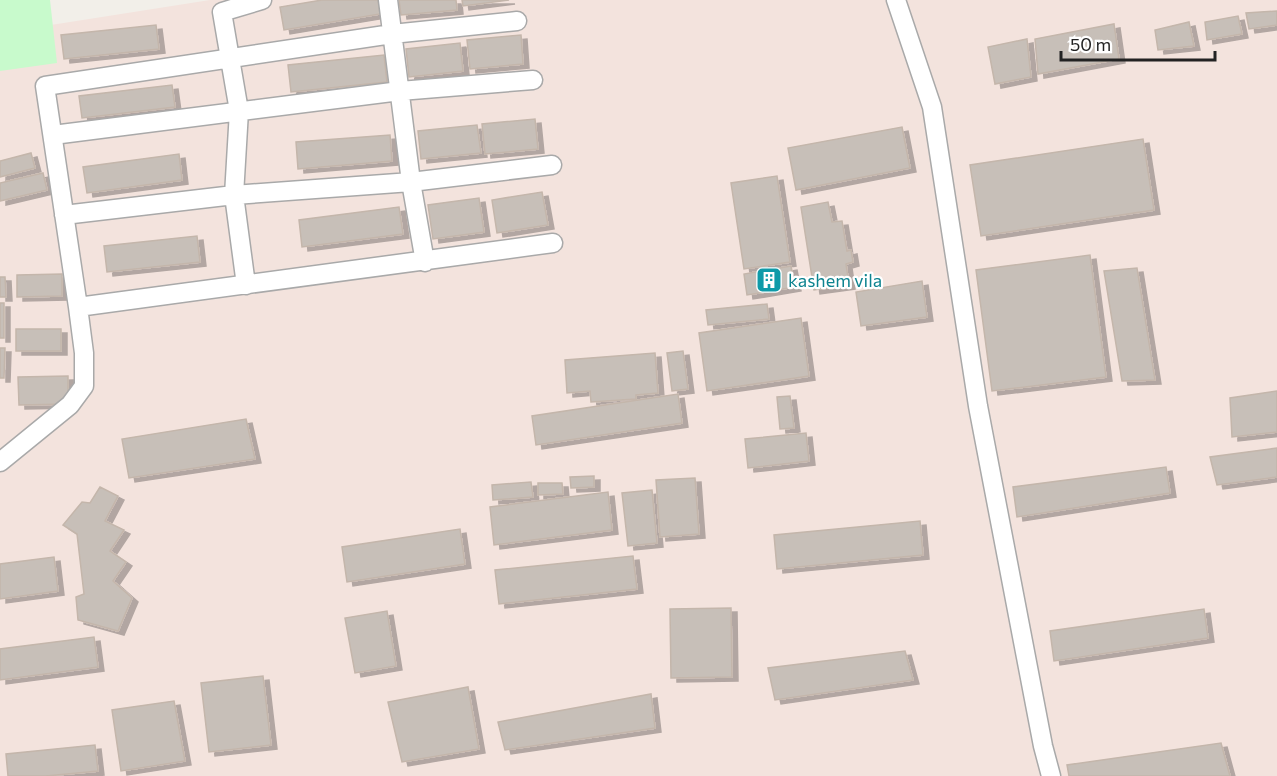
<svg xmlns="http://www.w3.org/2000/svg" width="1277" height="776" font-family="Commissioner,sans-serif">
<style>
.military{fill:#f3e3dd}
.park{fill:#c8facc}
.building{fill:#c7bfb8;stroke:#c4b6ab;stroke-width:1.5;filter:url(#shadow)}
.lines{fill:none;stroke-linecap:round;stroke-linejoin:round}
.minor-casing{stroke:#a9a9a9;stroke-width:21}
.minor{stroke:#fff;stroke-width:18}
.labels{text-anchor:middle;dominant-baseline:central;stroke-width:4.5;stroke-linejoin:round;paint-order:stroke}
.culture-label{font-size:18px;fill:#0d838f;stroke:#fff;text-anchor:start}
</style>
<defs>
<filter id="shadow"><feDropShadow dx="6" dy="4" stdDeviation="0" flood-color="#0004"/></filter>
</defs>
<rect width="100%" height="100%" fill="#f2efe9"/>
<path class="military" d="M 210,0 L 1277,0 L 1277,776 L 0,776 L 0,33 Z"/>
<path class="park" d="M 0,0 L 50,0 L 57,63 L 0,71 Z"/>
<path class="building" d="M 322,0 L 378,0 L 380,14 L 284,30 L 280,7 Z
M 399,0 L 456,0 L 457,10 L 401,15 Z
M 462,0 L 509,0 L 463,6 Z
M 1277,11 L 1277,25 L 1249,29 L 1246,13 Z
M 1238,16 L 1242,34 L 1207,40 L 1205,22 Z
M 1189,22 L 1194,46 L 1158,50 L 1155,30 Z
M 1114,24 L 1119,59 L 1038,74 L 1035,39 Z
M 156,25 L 159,49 L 64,59 L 61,35 Z
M 521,35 L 523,64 L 470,69 L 467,40 Z
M 1027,39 L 1031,77 L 995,84 L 988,47 Z
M 460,43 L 463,71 L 409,77 L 406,49 Z
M 384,55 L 387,82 L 291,92 L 288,65 Z
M 172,85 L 175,107 L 82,118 L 79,96 Z
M 535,119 L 538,149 L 485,154 L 482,124 Z
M 477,125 L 481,153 L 421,159 L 418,131 Z
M 902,127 L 910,168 L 796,190 L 788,148 Z
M 390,135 L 392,161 L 298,169 L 296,142 Z
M 1143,139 L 1154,210 L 981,236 L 970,165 Z
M 31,153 L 35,168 L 0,177 L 0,161 Z
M 179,154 L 182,180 L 87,193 L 83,167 Z
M 43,173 L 47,190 L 0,201 L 0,183 Z
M 777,176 L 790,262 L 744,269 L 731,183 Z
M 542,192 L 548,225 L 497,233 L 492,200 Z
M 479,198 L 484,232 L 433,239 L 428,205 Z
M 828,202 L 832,222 L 842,221 L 847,251 L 851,250 L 853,262 L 846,264 L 849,285 L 814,290 L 801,207 Z
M 399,207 L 403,234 L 302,247 L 299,220 Z
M 197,236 L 200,262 L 107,272 L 104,246 Z
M 1090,255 L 1106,377 L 992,391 L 976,270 Z
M 791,266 L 795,287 L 747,295 L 744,274 Z
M 1137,268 L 1155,380 L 1122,381 L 1104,271 Z
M 62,274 L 62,296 L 17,297 L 17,275 Z
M 0,277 L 5,277 L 6,297 L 0,297 Z
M 922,281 L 927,317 L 861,326 L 856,292 Z
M 0,303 L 4,303 L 4,338 L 0,338 Z
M 767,304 L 769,319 L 708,325 L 706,310 Z
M 801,318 L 809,376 L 707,391 L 699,333 Z
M 16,329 L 61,329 L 61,351 L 16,351 Z
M 0,348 L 5,348 L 4,378 L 0,378 Z
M 683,351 L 688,389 L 672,391 L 667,353 Z
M 655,353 L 658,393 L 636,395 L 636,399 L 591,402 L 590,391 L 567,393 L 565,360 Z
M 68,376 L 68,404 L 19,405 L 18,377 Z
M 1277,391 L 1277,432 L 1232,437 L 1230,398 Z
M 678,394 L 682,423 L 536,445 L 532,416 Z
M 790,396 L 794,428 L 780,429 L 777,397 Z
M 246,419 L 255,459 L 129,478 L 122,439 Z
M 806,433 L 809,461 L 748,468 L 745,439 Z
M 1277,448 L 1277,477 L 1217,485 L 1210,457 Z
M 1166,467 L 1170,493 L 1017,517 L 1013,487 Z
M 594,476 L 594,487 L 571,488 L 570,477 Z
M 695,478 L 699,534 L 660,537 L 656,480 Z
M 531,482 L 533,497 L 493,500 L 492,485 Z
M 538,483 L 562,483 L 563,494 L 538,495 Z
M 100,487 L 118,496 L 105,521 L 124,530 L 110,551 L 126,562 L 113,581 L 132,598 L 118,631 L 78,620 L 76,597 L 84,594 L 77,534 L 63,525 L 82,502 L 90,503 Z
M 652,490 L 657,543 L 628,546 L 622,493 Z
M 608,492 L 612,530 L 494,545 L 490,507 Z
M 920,521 L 923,555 L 777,569 L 774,535 Z
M 460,529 L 465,564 L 347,582 L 342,547 Z
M 633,556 L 637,589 L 499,604 L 495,570 Z
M 54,557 L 58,591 L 0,599 L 0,564 Z
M 731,608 L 732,677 L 671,678 L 670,609 Z
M 1204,609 L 1208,638 L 1054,661 L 1050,631 Z
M 387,611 L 396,666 L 355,673 L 345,618 Z
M 94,637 L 98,667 L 0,680 L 0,649 Z
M 905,651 L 913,680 L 775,700 L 768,668 Z
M 263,676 L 271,745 L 209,752 L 201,683 Z
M 468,687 L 479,749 L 402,762 L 388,702 Z
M 651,694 L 655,728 L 505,750 L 498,722 Z
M 174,701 L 185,761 L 121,771 L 112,710 Z
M 1221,743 L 1230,776 L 1069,776 L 1067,765 Z
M 95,745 L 98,771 L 46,776 L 8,776 L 6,754 Z"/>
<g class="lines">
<g class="minor-casing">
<path id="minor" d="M 388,0 L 411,182 L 425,262
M 896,0 L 932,107 L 978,406 L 1043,746 L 1051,776
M 53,135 L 400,91 L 533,80
M 64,215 L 234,195 L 411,182 L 552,165
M 246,285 L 234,195 L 239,111 L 222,12 L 262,0
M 78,307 L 553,243
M 0,462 L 70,405 L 84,386 L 84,353 L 78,307 L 45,86 L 392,34 L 517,21"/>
</g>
<use href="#minor" class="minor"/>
</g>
<defs>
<g id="building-square" transform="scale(1.35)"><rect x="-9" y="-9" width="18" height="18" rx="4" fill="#0f9aa8" stroke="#fff"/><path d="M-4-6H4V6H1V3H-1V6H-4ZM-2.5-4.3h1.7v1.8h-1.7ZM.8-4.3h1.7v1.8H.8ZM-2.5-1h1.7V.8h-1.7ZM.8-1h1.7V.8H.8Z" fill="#fff"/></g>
</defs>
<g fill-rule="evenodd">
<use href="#building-square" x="769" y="280"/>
</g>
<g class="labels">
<g class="culture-label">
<text x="788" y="280">kashem vila</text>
</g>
</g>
<path d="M1061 51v9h154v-9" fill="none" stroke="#222222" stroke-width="3"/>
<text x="1070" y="51" font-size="18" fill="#222222" stroke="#ffffff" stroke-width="4.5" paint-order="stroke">50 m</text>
</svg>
